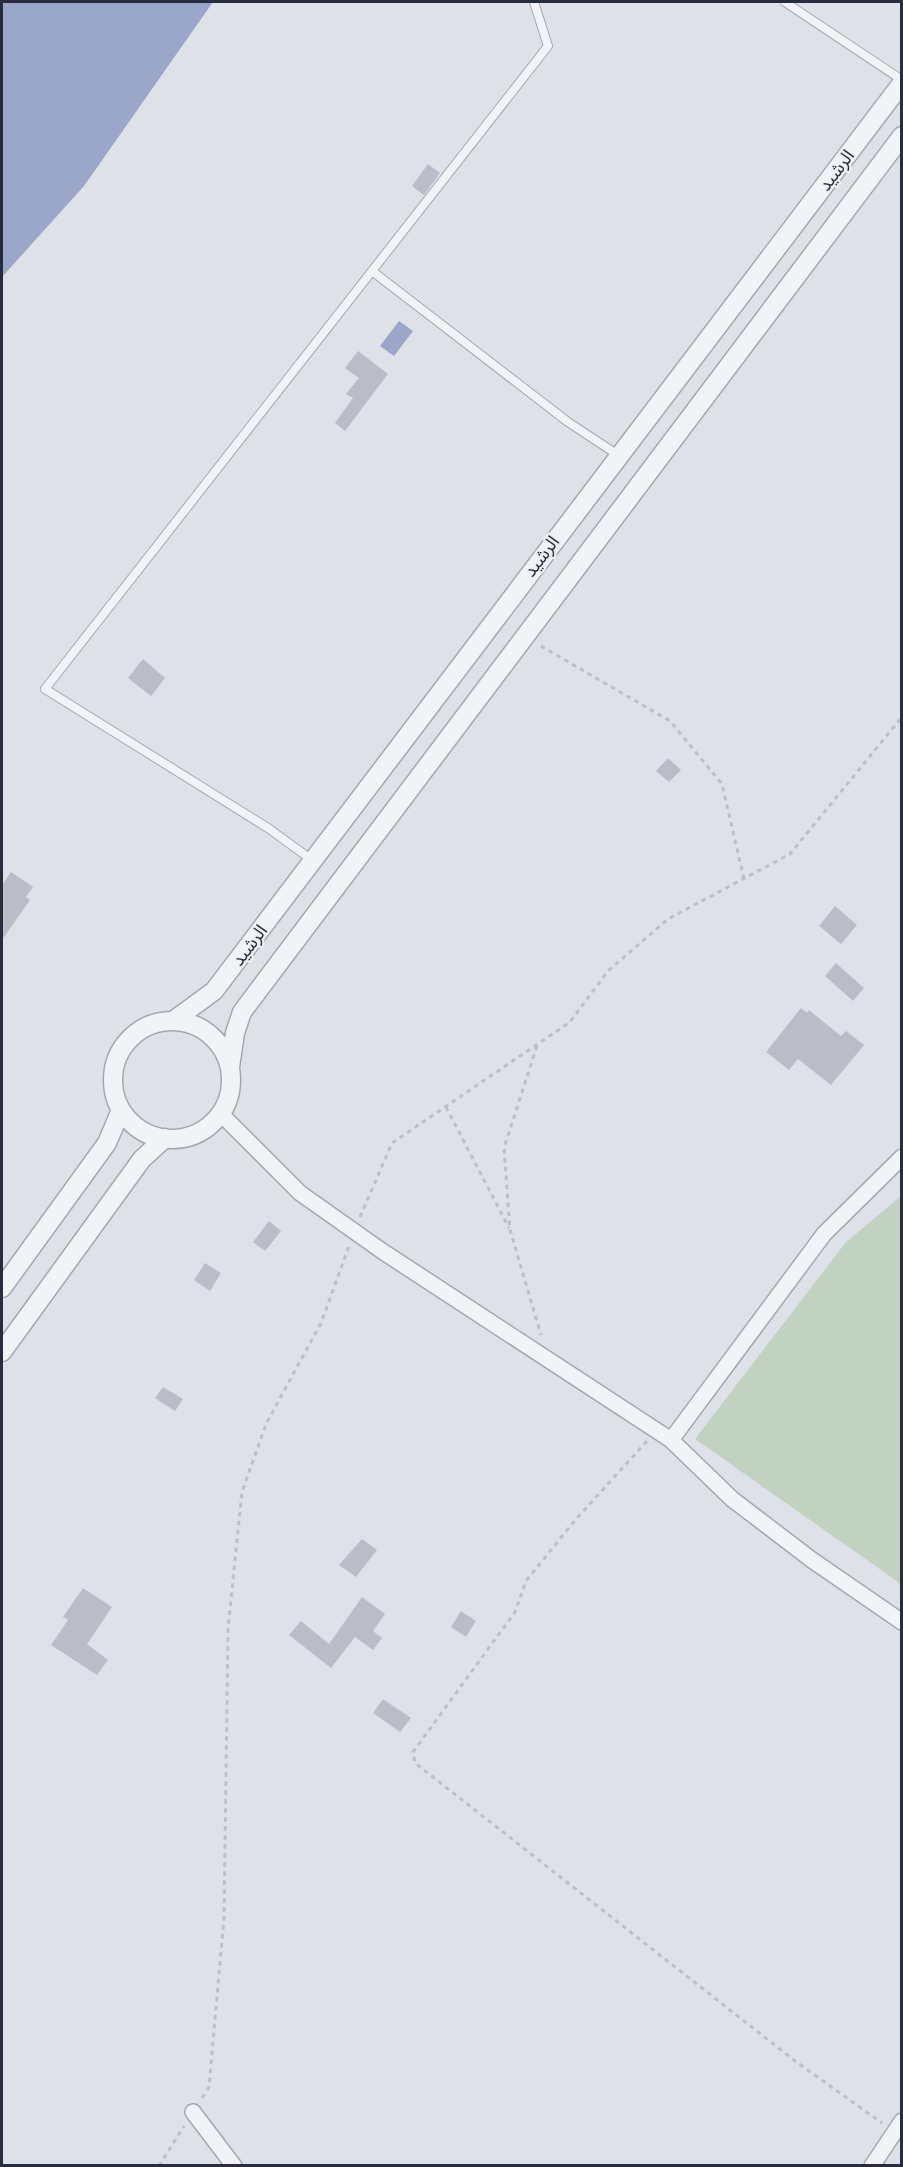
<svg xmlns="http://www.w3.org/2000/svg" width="903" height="2167" font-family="Roboto,'Noto Sans Arabic',sans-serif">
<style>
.green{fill:#c1d2c1}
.water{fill:#9ba7c8}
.building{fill:#babcc8}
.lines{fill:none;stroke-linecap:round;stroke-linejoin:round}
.service-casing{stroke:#a4a7b2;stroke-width:10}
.minor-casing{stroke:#a4a7b2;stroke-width:18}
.tertiary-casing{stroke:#a4a7b2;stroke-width:21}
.path{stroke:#bdbfc7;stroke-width:3;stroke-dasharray:4.5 4.5;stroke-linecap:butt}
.service{stroke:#f2f3f7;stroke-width:8}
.minor{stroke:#f2f3f7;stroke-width:15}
.tertiary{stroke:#f2f3f7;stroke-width:18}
.labels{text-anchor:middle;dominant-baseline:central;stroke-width:4.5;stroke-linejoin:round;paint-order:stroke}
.street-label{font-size:18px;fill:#282c3f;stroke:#eff0f6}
</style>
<rect width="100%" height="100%" fill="#dfe1e8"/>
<path class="green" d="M 901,1196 L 901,1584 L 695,1439 L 846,1242 Z"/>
<path class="water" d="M 2,2 L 213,2 L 84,186 L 2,277 Z
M 399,321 L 413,331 L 394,356 L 380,346 Z"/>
<path class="building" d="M 428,164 L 440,173 L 424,195 L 412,186 Z
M 358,351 L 388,374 L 345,431 L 335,423 L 353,398 L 346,394 L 359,378 L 345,368 Z
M 143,659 L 165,678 L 151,696 L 128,678 Z
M 668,758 L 681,770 L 669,782 L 656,771 Z
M 11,872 L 33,887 L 26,897 L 30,900 L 2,940 L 2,885 Z
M 835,906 L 857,925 L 841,944 L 819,926 Z
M 836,963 L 864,988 L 853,1001 L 825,976 Z
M 801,1008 L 807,1013 L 809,1010 L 841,1036 L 846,1031 L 864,1045 L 831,1085 L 798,1059 L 789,1070 L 766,1052 Z
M 269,1221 L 281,1231 L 265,1251 L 253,1242 Z
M 205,1263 L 221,1273 L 210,1291 L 194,1280 Z
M 163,1387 L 183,1399 L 175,1411 L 155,1398 Z
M 362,1539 L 377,1550 L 356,1577 L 339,1565 Z
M 83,1588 L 112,1607 L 87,1644 L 108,1660 L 97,1675 L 51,1645 L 68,1620 L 63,1617 Z
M 362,1597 L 385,1614 L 373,1631 L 382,1638 L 373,1650 L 355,1637 L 331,1668 L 289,1635 L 301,1621 L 329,1644 Z
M 461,1611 L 476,1621 L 466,1637 L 451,1627 Z
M 383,1699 L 411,1718 L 400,1732 L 373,1713 Z"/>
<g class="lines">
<g class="service-casing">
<path id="service" d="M 785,2 L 902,80
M 372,271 L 568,422 L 618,455
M 312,860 L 268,828 L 45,689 L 548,46 L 534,2"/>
</g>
<g class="minor-casing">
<path id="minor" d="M 222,1115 L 300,1193 L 382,1251 L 671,1440 L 732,1499 L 812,1560 L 902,1622
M 671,1440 L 824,1234 L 902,1157
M 193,2112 L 234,2166
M 872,2166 L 902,2121"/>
</g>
<g class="tertiary-casing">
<path id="tertiary" d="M113 1080a59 59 0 1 1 118 0a59 59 0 1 1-118 0Z
M 173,1021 L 214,991 L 902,83
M 230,1067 L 235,1033 L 242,1012 L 902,136
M 2,1288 L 107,1143 L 121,1110
M 2,1352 L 142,1159 L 165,1138"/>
</g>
<path class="path" d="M 541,646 L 670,721 L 722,784 L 744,879
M 537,1046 L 504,1148 L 510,1230 L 541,1335
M 446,1107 L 509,1228
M 360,1217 L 392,1143 L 570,1022 L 608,971 L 668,919 L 790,854 L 902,717
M 647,1441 L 576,1519 L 526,1581 L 515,1612 L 413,1752 L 415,1763 L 795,2061 L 882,2123
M 202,2098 L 209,2087 L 224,1918 L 228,1629 L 242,1492 L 266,1424 L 321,1323 L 349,1246
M 159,2166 L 184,2126"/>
<use href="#service" class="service"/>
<use href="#minor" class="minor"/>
<use href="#tertiary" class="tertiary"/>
</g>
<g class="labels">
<g class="street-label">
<text transform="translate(836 170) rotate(-53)">الرشيد</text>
<text transform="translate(541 556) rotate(-53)">الرشيد</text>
<text transform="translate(249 945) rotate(-53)">الرشيد</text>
</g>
</g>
<rect width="903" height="2167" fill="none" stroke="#282c3f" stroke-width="6"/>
</svg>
